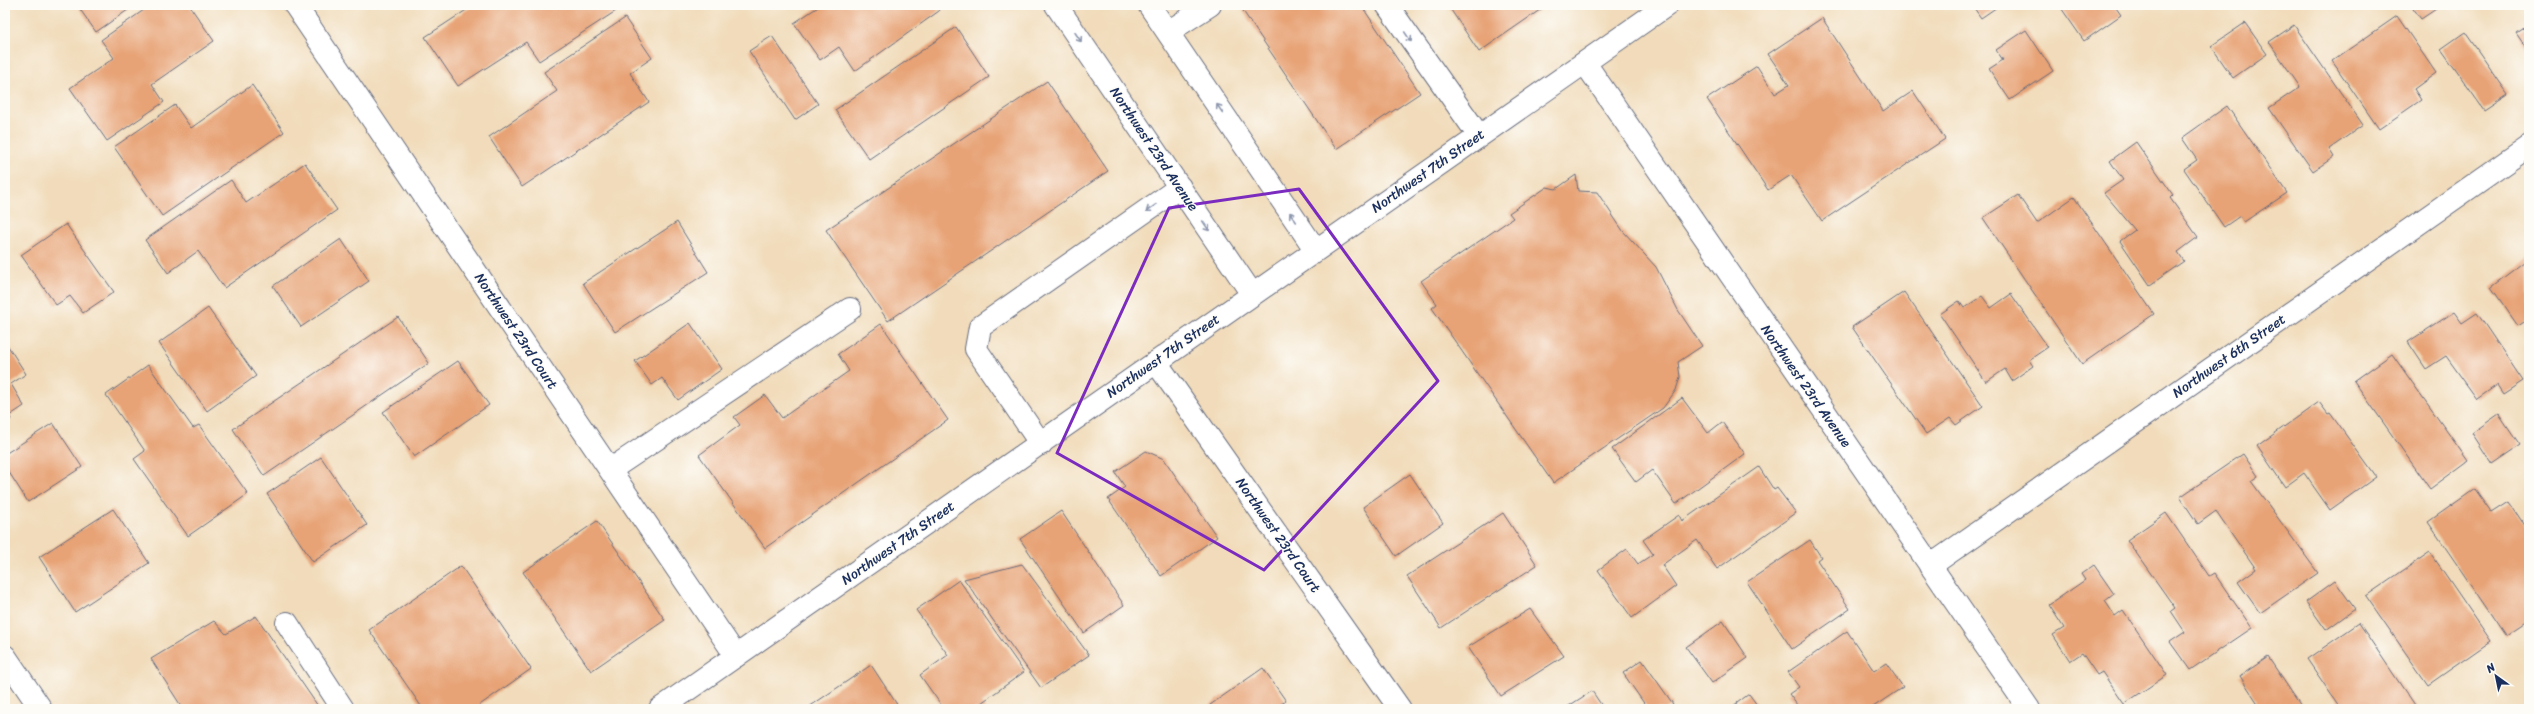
<svg xmlns="http://www.w3.org/2000/svg" width="2534" height="714" font-family="Sriracha,sans-serif">
<style>
.building{fill:#e7a274}
.lines{fill:none;stroke-linecap:round;stroke-linejoin:round}
.minor-casing{stroke:#666b7e;stroke-width:24}
.major-casing{stroke:#666b7e;stroke-width:24}
.minor{stroke:#fff;stroke-width:22}
.major{stroke:#fff;stroke-width:22}
.oneway{stroke:#8d97ae}
.marked{fill:none;stroke:#7b2cbf;stroke-width:3;stroke-linejoin:round}
.labels{text-anchor:middle;dominant-baseline:central;stroke-width:3;stroke-linejoin:round;paint-order:stroke}
.street-label{font-size:14px;fill:#1b2f5e;stroke:#fdfcf7}
</style>
<rect width="100%" height="100%" fill="#fdfcf7"/>
<filter id="ink" filterUnits="userSpaceOnUse"><feTurbulence type="fractalNoise" baseFrequency=".025" numOctaves="2"/><feDisplacementMap in="SourceGraphic" scale="8" xChannelSelector="R" yChannelSelector="G"/><feConvolveMatrix kernelMatrix="1 2 1 2 8 2 1 2 1" color-interpolation-filters="sRGB"/></filter>
<filter id="wash" filterUnits="userSpaceOnUse"><feTurbulence type="fractalNoise" baseFrequency=".012" numOctaves="4" result="noise"/><feDisplacementMap in="SourceGraphic" scale="16" xChannelSelector="R" yChannelSelector="G"/><feGaussianBlur stdDeviation="0.9" result="paint"/><feColorMatrix in="noise" values="0 0 0 0 0 0 0 0 0 0 0 0 0 0 0 0 0 1.4 0 .05"/><feComposite in="paint" operator="in"/></filter>
<g filter="url(#wash)">
<rect width="100%" height="100%" fill="#f1dbba"/>
<g id="blocks">
<path class="building" d="M 77,5 L 135,5 L 96,32 Z
M 151,5 L 189,5 L 214,41 L 152,84 L 164,102 L 107,141 L 70,88 L 114,58 L 101,40 Z
M 474,5 L 617,5 L 619,9 L 539,61 L 526,42 L 458,86 L 425,37 Z
M 821,5 L 935,5 L 939,11 L 855,71 L 839,47 L 820,60 L 794,23 Z
M 1252,5 L 1361,5 L 1420,93 L 1336,149 L 1243,11 Z
M 1451,5 L 1547,5 L 1479,52 L 1449,7 Z
M 1972,5 L 2000,5 L 1981,18 Z
M 2059,5 L 2114,5 L 2121,15 L 2084,41 Z
M 2411,5 L 2442,5 L 2421,19 Z
M 2397,16 L 2436,73 L 2414,89 L 2421,100 L 2379,129 L 2332,61 Z
M 625,18 L 652,58 L 630,73 L 649,102 L 522,187 L 489,137 L 557,91 L 544,72 Z
M 1822,18 L 1883,111 L 1913,91 L 1945,139 L 1822,221 L 1791,175 L 1768,190 L 1707,99 L 1757,66 L 1775,94 L 1789,85 L 1768,54 Z
M 2245,23 L 2267,54 L 2233,78 L 2211,46 Z
M 2529,24 L 2529,52 L 2516,33 Z
M 2294,25 L 2363,125 L 2329,149 L 2334,157 L 2313,171 L 2269,108 L 2300,87 L 2269,42 Z
M 956,27 L 989,77 L 869,159 L 835,110 Z
M 2026,30 L 2053,71 L 2010,100 L 1989,69 L 2003,60 L 1996,50 Z
M 2465,32 L 2508,94 L 2484,110 L 2441,49 Z
M 772,36 L 818,104 L 795,120 L 749,51 Z
M 1047,81 L 1108,171 L 888,321 L 826,230 Z
M 252,85 L 284,132 L 162,216 L 114,147 L 175,105 L 191,128 Z
M 2227,106 L 2287,193 L 2244,222 L 2240,216 L 2224,227 L 2184,169 L 2197,160 L 2182,138 Z
M 2136,142 L 2173,195 L 2170,198 L 2198,237 L 2178,252 L 2184,261 L 2150,285 L 2120,241 L 2135,230 L 2104,193 L 2123,180 L 2110,161 Z
M 305,163 L 337,210 L 224,288 L 198,251 L 168,273 L 145,240 L 231,180 L 246,203 Z
M 1576,175 L 1578,191 L 1597,192 L 1623,231 L 1656,267 L 1678,310 L 1702,346 L 1678,362 L 1680,377 L 1676,390 L 1663,408 L 1553,483 L 1432,308 L 1437,304 L 1421,281 L 1513,218 L 1509,213 L 1547,187 L 1556,189 Z
M 2018,195 L 2037,223 L 2074,197 L 2154,314 L 2082,364 L 1983,218 Z
M 677,222 L 708,272 L 615,332 L 583,283 Z
M 66,224 L 114,292 L 83,313 L 70,296 L 56,305 L 21,255 Z
M 341,239 L 369,281 L 301,327 L 273,286 Z
M 2529,258 L 2529,319 L 2518,326 L 2491,287 Z
M 1904,292 L 1983,406 L 1956,425 L 1950,418 L 1926,434 L 1852,327 Z
M 2011,294 L 2048,347 L 2029,360 L 2033,366 L 2012,381 L 2005,369 L 1986,382 L 1940,314 L 1959,301 L 1964,308 L 1982,296 L 1991,308 Z
M 208,308 L 256,376 L 207,411 L 159,343 Z
M 2454,312 L 2462,323 L 2477,313 L 2523,381 L 2503,394 L 2497,385 L 2477,399 L 2446,356 L 2426,369 L 2408,342 Z
M 398,317 L 429,363 L 264,476 L 233,429 Z
M 690,323 L 722,369 L 678,400 L 662,378 L 652,385 L 635,361 Z
M 881,324 L 948,420 L 765,548 L 699,455 L 740,425 L 734,417 L 765,395 L 782,418 L 849,371 L 838,354 Z
M 6,343 L 26,374 L 11,384 L 24,406 L 9,416 L 11,419 L 5,423 Z
M 2392,354 L 2468,461 L 2430,489 L 2354,381 Z
M 458,361 L 489,405 L 414,457 L 383,412 Z
M 148,365 L 193,428 L 199,425 L 248,494 L 188,536 L 134,459 L 145,451 L 106,395 Z
M 1682,398 L 1708,433 L 1722,422 L 1745,454 L 1676,504 L 1652,470 L 1636,482 L 1612,449 Z
M 2319,402 L 2328,414 L 2330,413 L 2376,477 L 2330,510 L 2304,473 L 2285,487 L 2257,446 Z
M 2499,414 L 2520,445 L 2492,464 L 2472,433 Z
M 53,423 L 82,467 L 28,502 L 5,466 L 5,454 Z
M 1146,451 L 1164,459 L 1217,537 L 1161,576 L 1108,499 L 1125,487 L 1115,472 Z
M 2243,454 L 2258,476 L 2251,481 L 2318,573 L 2260,613 L 2238,582 L 2256,569 L 2216,511 L 2198,524 L 2180,497 Z
M 321,457 L 367,525 L 313,562 L 267,494 Z
M 1759,467 L 1774,490 L 1777,488 L 1796,513 L 1717,569 L 1697,540 L 1662,565 L 1676,586 L 1632,618 L 1598,570 L 1627,549 L 1638,564 L 1653,554 L 1643,540 L 1679,515 L 1682,521 Z
M 1410,474 L 1443,523 L 1396,556 L 1363,507 Z
M 2475,489 L 2492,513 L 2509,502 L 2529,532 L 2529,619 L 2505,635 L 2428,522 Z
M 113,509 L 149,563 L 75,612 L 39,557 Z
M 1061,511 L 1124,605 L 1084,633 L 1020,539 Z
M 1503,513 L 1537,565 L 1441,628 L 1407,576 Z
M 2166,513 L 2209,576 L 2214,573 L 2252,628 L 2190,670 L 2170,642 L 2185,632 L 2171,611 L 2175,608 L 2127,540 Z
M 597,521 L 665,620 L 591,671 L 523,572 Z
M 1810,540 L 1821,557 L 1817,560 L 1850,609 L 1792,649 L 1747,582 Z
M 2430,552 L 2491,641 L 2428,685 L 2366,596 Z
M 1022,564 L 1089,655 L 1041,688 L 964,579 Z
M 2094,565 L 2114,594 L 2105,601 L 2115,616 L 2123,610 L 2167,675 L 2124,704 L 2102,672 L 2097,675 L 2082,653 L 2070,661 L 2053,635 L 2064,628 L 2049,605 L 2085,580 L 2081,574 Z
M 461,566 L 531,669 L 474,709 L 423,709 L 369,630 Z
M 959,580 L 1024,672 L 981,703 L 985,709 L 944,709 L 920,675 L 948,655 L 916,610 Z
M 2335,581 L 2355,609 L 2326,630 L 2306,602 Z
M 1530,609 L 1564,656 L 1501,696 L 1468,647 Z
M 256,616 L 320,709 L 183,709 L 151,659 L 214,621 L 226,634 Z
M 1723,621 L 1748,658 L 1712,683 L 1686,647 Z
M 2359,623 L 2417,709 L 2341,709 L 2307,659 Z
M 1847,631 L 1874,671 L 1886,663 L 1903,687 L 1873,707 L 1874,709 L 1800,709 L 1789,694 L 1799,687 L 1788,672 Z
M 2268,657 L 2303,709 L 2247,709 L 2257,702 L 2240,676 Z
M 1642,660 L 1673,704 L 1666,709 L 1648,709 L 1623,673 Z
M 871,665 L 900,709 L 806,709 Z
M 1263,668 L 1286,701 L 1276,707 L 1277,709 L 1213,709 L 1210,705 Z
M 1592,691 L 1604,709 L 1564,709 Z
M 1749,694 L 1760,709 L 1729,709 Z"/>
</g>
</g>
<g filter="url(#ink)">
<use href="#blocks" fill-opacity="0" stroke="#666b7e" stroke-width="1"/>
<g class="lines">
<g class="minor-casing">
<path id="minor" d="M 295,5 L 736,656
M 1056,5 L 1252,294
M 1149,5 L 1315,249
M 1387,5 L 1479,136
M 1168,32 L 1210,5
M 1585,63 L 2029,709
M 1156,362 L 1400,709
M 1041,444 L 976,349 L 980,327 L 1180,187
M 610,470 L 850,309
M 1930,566 L 2529,146
M 287,623 L 343,709
M 5,656 L 41,709"/>
</g>
<g class="major-casing">
<path id="major" d="M 660,709 L 1667,5"/>
</g>
<use href="#minor" class="minor"/>
<use href="#major" class="major"/>
</g>
<defs><path id="oneway-shaft" d="M-6 0H5M1.5-3L5.5 0L1.5 3" fill="none" stroke-width="1.6" stroke-linecap="round" stroke-linejoin="round"/></defs>
<g class="oneway">
<use href="#oneway-shaft" transform="translate(1078 37) rotate(56)"/>
<use href="#oneway-shaft" transform="translate(1408 37) rotate(56)"/>
<use href="#oneway-shaft" transform="translate(1220 109) rotate(-124)"/>
<use href="#oneway-shaft" transform="translate(1151 208) rotate(145)"/>
<use href="#oneway-shaft" transform="translate(1293 217) rotate(-124)"/>
<use href="#oneway-shaft" transform="translate(1206 226) rotate(56)"/>
</g>
</g>
<path class="marked" d="M 1299,189 L 1438,381 L 1264,570 L 1057,453 L 1169,208 Z"/>
<g class="labels">
<g class="street-label">
<text transform="translate(1154 149) rotate(56)">Northwest 23rd Avenue</text>
<text transform="translate(1428 171) rotate(-35)">Northwest 7th Street</text>
<text transform="translate(516 331) rotate(56)">Northwest 23rd Court</text>
<text transform="translate(1163 356) rotate(-35)">Northwest 7th Street</text>
<text transform="translate(2229 356) rotate(-35)">Northwest 6th Street</text>
<text transform="translate(1806 386) rotate(55)">Northwest 23rd Avenue</text>
<text transform="translate(1278 535) rotate(55)">Northwest 23rd Court</text>
<text transform="translate(898 543) rotate(-35)">Northwest 7th Street</text>
</g>
</g>
<rect width="2534" height="714" fill="none" stroke="#fdfcf7" stroke-width="20"/>
<g transform="translate(2496 676) rotate(327)" stroke="#fdfcf7" stroke-width="3" paint-order="stroke">
<path d="M0-3L7 15L0 10L-7 15Z" fill="#1b2f5e"/>
<text y="-6" font-size="11" font-weight="bold" text-anchor="middle" fill="#1b2f5e">N</text>
</g>
</svg>
